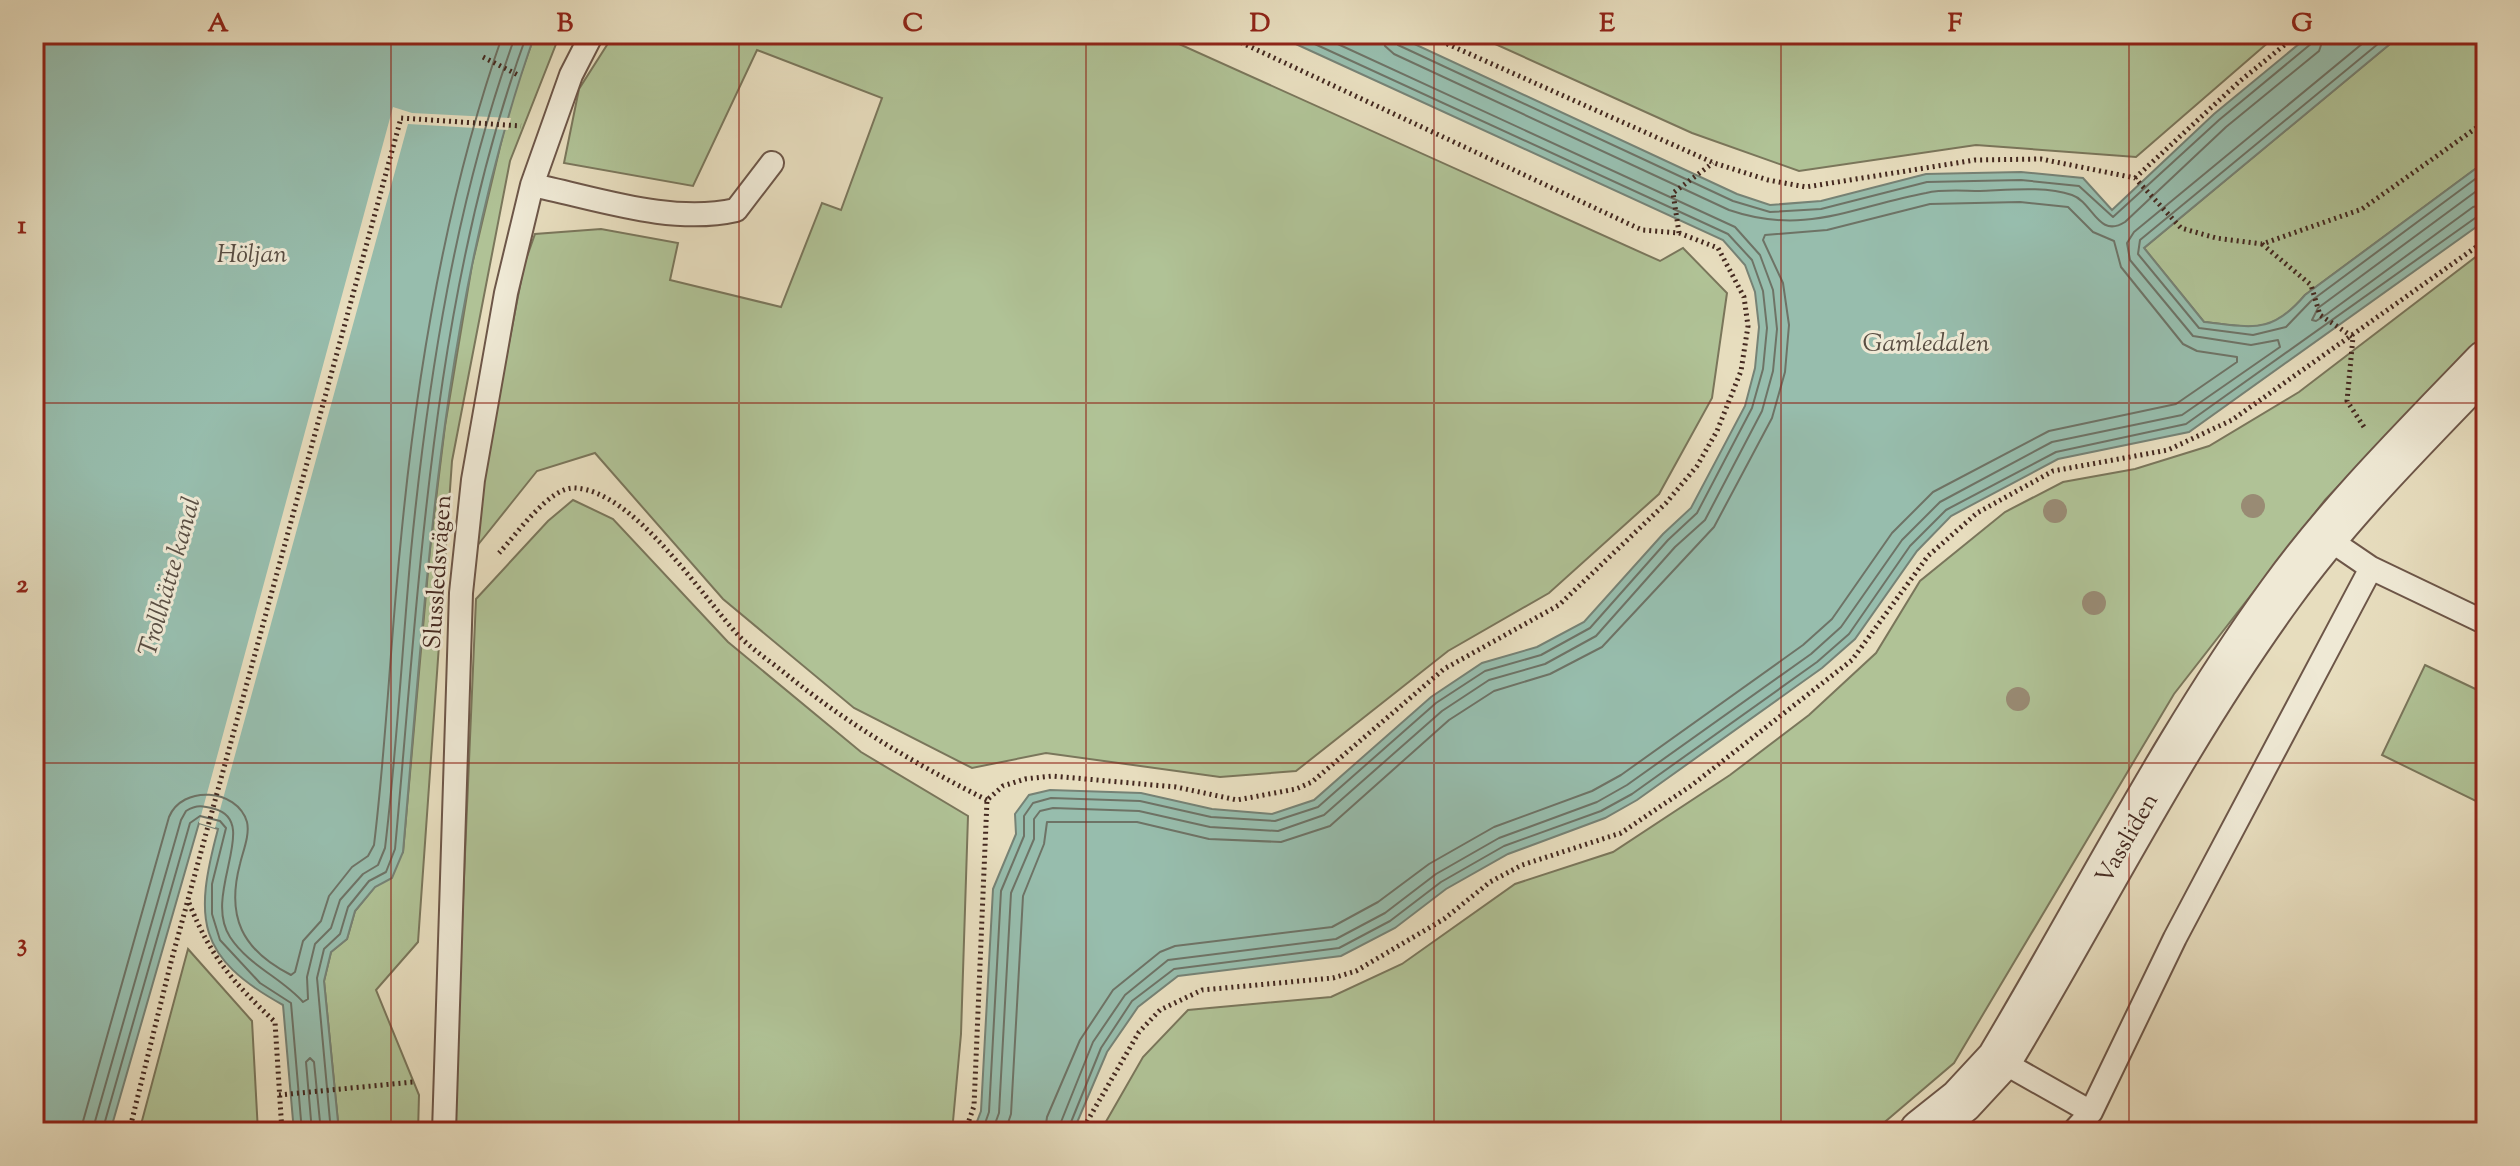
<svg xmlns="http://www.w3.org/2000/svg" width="2520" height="1166" font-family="'Sorts Mill Goudy',serif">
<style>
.green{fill:#b0c296;stroke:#7a765b;stroke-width:2}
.water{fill:#97bdad;stroke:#768275;stroke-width:2}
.pier{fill:#e7ddbe}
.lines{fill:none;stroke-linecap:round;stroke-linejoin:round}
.shore{stroke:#6e7366;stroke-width:2}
.service-casing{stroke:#6d5648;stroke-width:26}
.minor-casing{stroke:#6d5648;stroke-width:48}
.path{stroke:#442920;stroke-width:5;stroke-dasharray:2 4;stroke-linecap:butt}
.service{stroke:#efe9d5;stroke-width:22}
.minor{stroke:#efe9d5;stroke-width:44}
.tree{fill:#998b74}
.grid{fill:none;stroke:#8f2418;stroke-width:2;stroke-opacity:0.55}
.labels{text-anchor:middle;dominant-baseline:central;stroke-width:6;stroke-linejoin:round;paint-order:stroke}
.street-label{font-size:24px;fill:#442920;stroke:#efe9d5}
.water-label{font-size:26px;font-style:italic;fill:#594e43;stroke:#efe9d5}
.neatline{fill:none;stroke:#8f2418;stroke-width:3}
.grid-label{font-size:26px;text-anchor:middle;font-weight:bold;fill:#8f2418}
</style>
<rect width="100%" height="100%" fill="#e7ddbe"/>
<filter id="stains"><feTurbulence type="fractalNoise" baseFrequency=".0025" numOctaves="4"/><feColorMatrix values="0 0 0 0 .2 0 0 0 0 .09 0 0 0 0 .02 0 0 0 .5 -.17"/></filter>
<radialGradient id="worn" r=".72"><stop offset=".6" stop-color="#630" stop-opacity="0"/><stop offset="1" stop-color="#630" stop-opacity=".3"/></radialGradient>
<path class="green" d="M 535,34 L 560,34 L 510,161 L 452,461 L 418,942 L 376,990 L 419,1095 L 418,1132 L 339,1132 L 324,981 L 331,952 L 347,939 L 355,911 L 403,852 L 430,549 L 445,426 L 472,265 L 510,105 Z
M 614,34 L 1157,34 L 1660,261 L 1683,248 L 1727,293 L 1712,398 L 1659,494 L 1549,593 L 1448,651 L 1296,771 L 1220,777 L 1046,753 L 972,768 L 854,708 L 723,599 L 595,453 L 537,471 L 477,546 L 481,488 L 524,265 L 535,234 L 601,229 L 678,243 L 670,280 L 781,307 L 822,203 L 841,210 L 882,98 L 757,50 L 693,186 L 564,163 L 579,89 Z
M 1473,34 L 2278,34 L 2136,157 L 1976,145 L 1799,171 L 1692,133 Z
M 2402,34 L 2486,34 L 2486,161 L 2305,295 C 2271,336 2252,327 2204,322 L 2144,248 Z
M 2486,249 L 2486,332 L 2325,500 L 2174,694 L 1954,1063 L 1873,1132 L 1100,1132 L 1143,1057 L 1188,1010 L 1331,997 L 1402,964 L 1515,884 L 1613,852 L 1730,775 L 1809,715 L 1876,653 L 1920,581 L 2005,512 L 2063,482 L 2135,469 L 2209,446 L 2299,392 Z
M 573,500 L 613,519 L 728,642 L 861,752 L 968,816 L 961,1034 L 952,1132 L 453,1132 L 476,599 L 548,521 Z
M 2425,665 L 2486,694 L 2486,806 L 2382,755 Z
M 188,949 L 252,1021 L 258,1132 L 139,1132 Z"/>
<path class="water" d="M 34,34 L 535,34 C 442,296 427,577 403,852 L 392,878 L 375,887 L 355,911 L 347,939 L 331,952 L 324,981 L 339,1132 L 294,1132 L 283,1005 C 196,957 194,919 218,829 L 199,823 L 110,1132 L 34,1132 Z
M 1274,34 L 1393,34 L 1737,194 L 1770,205 L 1821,201 L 1926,174 L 2021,172 L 2083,178 L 2112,210 L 2214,114 L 2311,34 L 2402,34 L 2144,248 L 2204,322 C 2252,327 2271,335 2305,295 L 2486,161 L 2486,220 L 2189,432 L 2058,459 L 1951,516 L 1917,551 L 1855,639 L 1822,668 L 1637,800 L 1605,818 L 1508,854 L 1446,889 L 1395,928 L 1341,956 L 1178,976 L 1138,1007 L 1107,1052 L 1073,1132 L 973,1132 L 981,1111 L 993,889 L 1016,834 L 1015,814 L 1029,795 L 1050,790 L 1141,793 L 1212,809 L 1272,814 L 1314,800 L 1431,697 L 1482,663 L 1537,647 L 1584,622 L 1663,534 L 1691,508 L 1745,406 L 1755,368 L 1759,327 L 1755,292 L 1745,265 L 1723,240 Z"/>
<path class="pier" d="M 393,107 L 412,113 L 511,118 L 508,130 L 408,124 L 215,828 L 199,823 Z"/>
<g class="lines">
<path class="shore" d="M 1383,34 L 1385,46 L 1394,54 L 1729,210 C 1805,236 1852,207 1926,193 C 1943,189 1963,191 1980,191 C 2009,190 2045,186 2072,195 C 2093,202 2098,239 2125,222 L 2226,127 L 2319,51 L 2325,34
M 1393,34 L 1398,45 L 1733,201 L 1770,212 L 1821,209 L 1927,182 L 2021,180 L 2079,186 L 2113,217 L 2219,120 L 2312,43 L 2315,34
M 2390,34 L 2140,240 L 2138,254 L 2199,328 L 2253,335 L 2286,327 L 2311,301 L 2486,171
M 2486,184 L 2318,308 L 2312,320 L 2316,321 L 2327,314 L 2473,207 L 2486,204
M 80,1132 L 169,817 C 182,785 237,788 247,822 C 250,835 243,851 240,864 C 226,917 242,950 291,975 L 295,972 L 303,941 L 321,921 L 329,896 L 352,867 L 368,856 L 374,845 C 386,747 390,648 400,549 C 416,376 445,198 503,34
M 92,1132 L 181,820 L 186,811 C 197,804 204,806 215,809 C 261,822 202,894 230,937 C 249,966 282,978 303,1002 L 308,999 L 307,977 L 315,944 L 331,928 L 340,900 L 363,874 L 378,865 L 385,848 C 397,749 402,650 411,551 C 428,378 456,198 516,34
M 102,1132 L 190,823 L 200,816 L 220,821 L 226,828 L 212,884 L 212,914 L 220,940 L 260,983 L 291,1003 L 302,1132
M 312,1132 L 306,1062 L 310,1058 L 314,1062 L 321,1132
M 331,1132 L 317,978 L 324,949 L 340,934 L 348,907 L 369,881 L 386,872 L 395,849 C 420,577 432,294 527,34
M 982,1132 L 989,1112 L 1001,891 L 1024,836 L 1024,816 L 1033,803 L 1051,798 L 1140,801 L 1211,817 L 1275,821 L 1318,807 L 1436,703 L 1485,671 L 1541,655 L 1590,628 L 1668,540 L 1697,513 L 1752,408 L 1763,369 L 1767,328 L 1763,291 L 1752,260 L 1728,234 L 1293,34
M 992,1132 L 999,1113 L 1011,893 L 1034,839 L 1034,819 L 1040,811 L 1053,808 L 1139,811 L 1210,827 L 1278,831 L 1324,815 L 1442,711 L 1489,680 L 1545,664 L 1596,636 L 1675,547 L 1705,520 L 1762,411 L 1773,371 L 1777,329 L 1773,290 L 1760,255 L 1735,227 L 1316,34
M 1005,1132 L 1011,1114 L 1023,896 L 1044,844 L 1047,822 L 1137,822 L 1209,839 L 1281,842 L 1330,826 L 1449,720 L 1494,691 L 1550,674 L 1602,647 L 1714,527 L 1772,418 L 1785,372 L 1789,325 L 1783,283 L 1763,240 L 1765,235 L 1827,230 L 1930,204 L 2020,202 L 2068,207 L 2093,232 L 2114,241 L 2121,267 L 2183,344 L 2197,351 L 2237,357 L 2237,362 L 2176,404 L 2049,431 L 1933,492 L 1892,533 L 1832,619 L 1803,645 L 1621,775 L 1592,791 L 1494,827 L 1429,864 L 1378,902 L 1332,927 L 1175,946 L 1160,952 L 1113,990 L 1080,1040 L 1047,1117 L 1045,1132
M 1057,1132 L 1093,1042 L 1125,995 L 1168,960 L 1336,939 L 1385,913 L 1436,874 L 1499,838 L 1597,802 L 1627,785 L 1811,654 L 1841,627 L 1902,540 L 1940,502 L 2052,442 L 2182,415 L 2280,347 L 2278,340 L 2251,345 L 2193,336 L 2130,260 L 2127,243 L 2134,232 L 2374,34
M 1067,1132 L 1101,1048 L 1132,1001 L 1174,969 L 1339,948 L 1390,921 L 1441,882 L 1504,846 L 1601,811 L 1632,794 L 1817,662 L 1849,634 L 1910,546 L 1946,510 L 2056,452 L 2186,424 L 2478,216 L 2486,214"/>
<g class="service-casing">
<path id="service" d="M 532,185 C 596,198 671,225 736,210 L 772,163
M 2324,536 L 2371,568 L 2486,623
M 1999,1060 L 2091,1112
M 444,1132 L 461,593 L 473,480 L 506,293 L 532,185 L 571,75 L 592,34
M 2073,1132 L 2091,1112 L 2175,938 L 2371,568"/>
</g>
<g class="minor-casing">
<path id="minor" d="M 1922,1132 L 1961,1101 L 1999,1060 C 2092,905 2174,740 2281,593 C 2341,510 2415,437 2486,363"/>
</g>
<path class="path" d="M 1425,34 L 1714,163 L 1768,180 L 1806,187 L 1975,160 L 2041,159 L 2135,178 L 2181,228 L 2216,238 L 2262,244 L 2362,209 L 2486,121
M 34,44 L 37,34
M 483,57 L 520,76
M 2135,178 L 2240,81 L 2298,34
M 1679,233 L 1673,193 L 1713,163
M 2262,244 L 2311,285 L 2320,315 L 2353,337 L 2347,401 L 2366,430
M 499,553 C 516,535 550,486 575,488 C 634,491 701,595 739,636 C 753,650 771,662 786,674 C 849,725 915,764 987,800
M 189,903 C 212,959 232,981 275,1022 L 282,1132
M 279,1095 L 413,1082
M 129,1132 L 171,962 L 401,118 L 521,126
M 965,1132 L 974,1106 L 987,800 L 1003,786 L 1025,779 L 1052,776 L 1176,787 L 1237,800 L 1296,789 L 1312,782 L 1444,669 L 1559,605 L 1666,503 L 1697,466 L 1717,431 L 1741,371 L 1748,326 L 1744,297 L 1718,248 L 1679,233 L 1642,230 L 1223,34
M 1081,1132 L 1139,1032 L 1160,1010 L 1202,990 L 1333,978 L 1356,971 L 1444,919 L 1490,882 L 1522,865 L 1621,833 L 1692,785 L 1852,660 L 1928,556 L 1977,513 L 2053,471 L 2168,450 L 2232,420 L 2486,240"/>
<use href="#service" class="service"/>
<use href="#minor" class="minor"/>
</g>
<g class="tree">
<circle cx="2253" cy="506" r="12"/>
<circle cx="2055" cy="511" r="12"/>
<circle cx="2094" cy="603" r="12"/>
<circle cx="2018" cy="699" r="12"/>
</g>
<path class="grid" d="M 391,34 L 391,1132M 739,34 L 739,1132M 1086,34 L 1086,1132M 1434,34 L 1434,1132M 1781,34 L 1781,1132M 2129,34 L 2129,1132M 34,403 L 2486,403M 34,763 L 2486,763"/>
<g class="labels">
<g class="street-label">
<text transform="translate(439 572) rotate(-86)">Slussledsvägen</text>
<text transform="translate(2128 839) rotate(-60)">Vassliden</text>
</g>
<g class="water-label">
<text x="252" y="255">Höljan</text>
<text x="1926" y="344">Gamledalen</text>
<text transform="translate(171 577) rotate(-74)">Trollhätte kanal</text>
</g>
</g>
<rect width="2520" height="1166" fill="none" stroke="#e7ddbe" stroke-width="88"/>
<rect x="44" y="44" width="2432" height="1078" class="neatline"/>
<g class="grid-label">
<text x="218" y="31">A</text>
<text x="565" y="31">B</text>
<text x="913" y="31">C</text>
<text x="1260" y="31">D</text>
<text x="1607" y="31">E</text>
<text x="1955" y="31">F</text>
<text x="2302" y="31">G</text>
<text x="22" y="233">1</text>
<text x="22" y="592">2</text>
<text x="22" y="951">3</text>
</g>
<rect width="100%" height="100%" filter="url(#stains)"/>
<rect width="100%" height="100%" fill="url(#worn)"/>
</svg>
